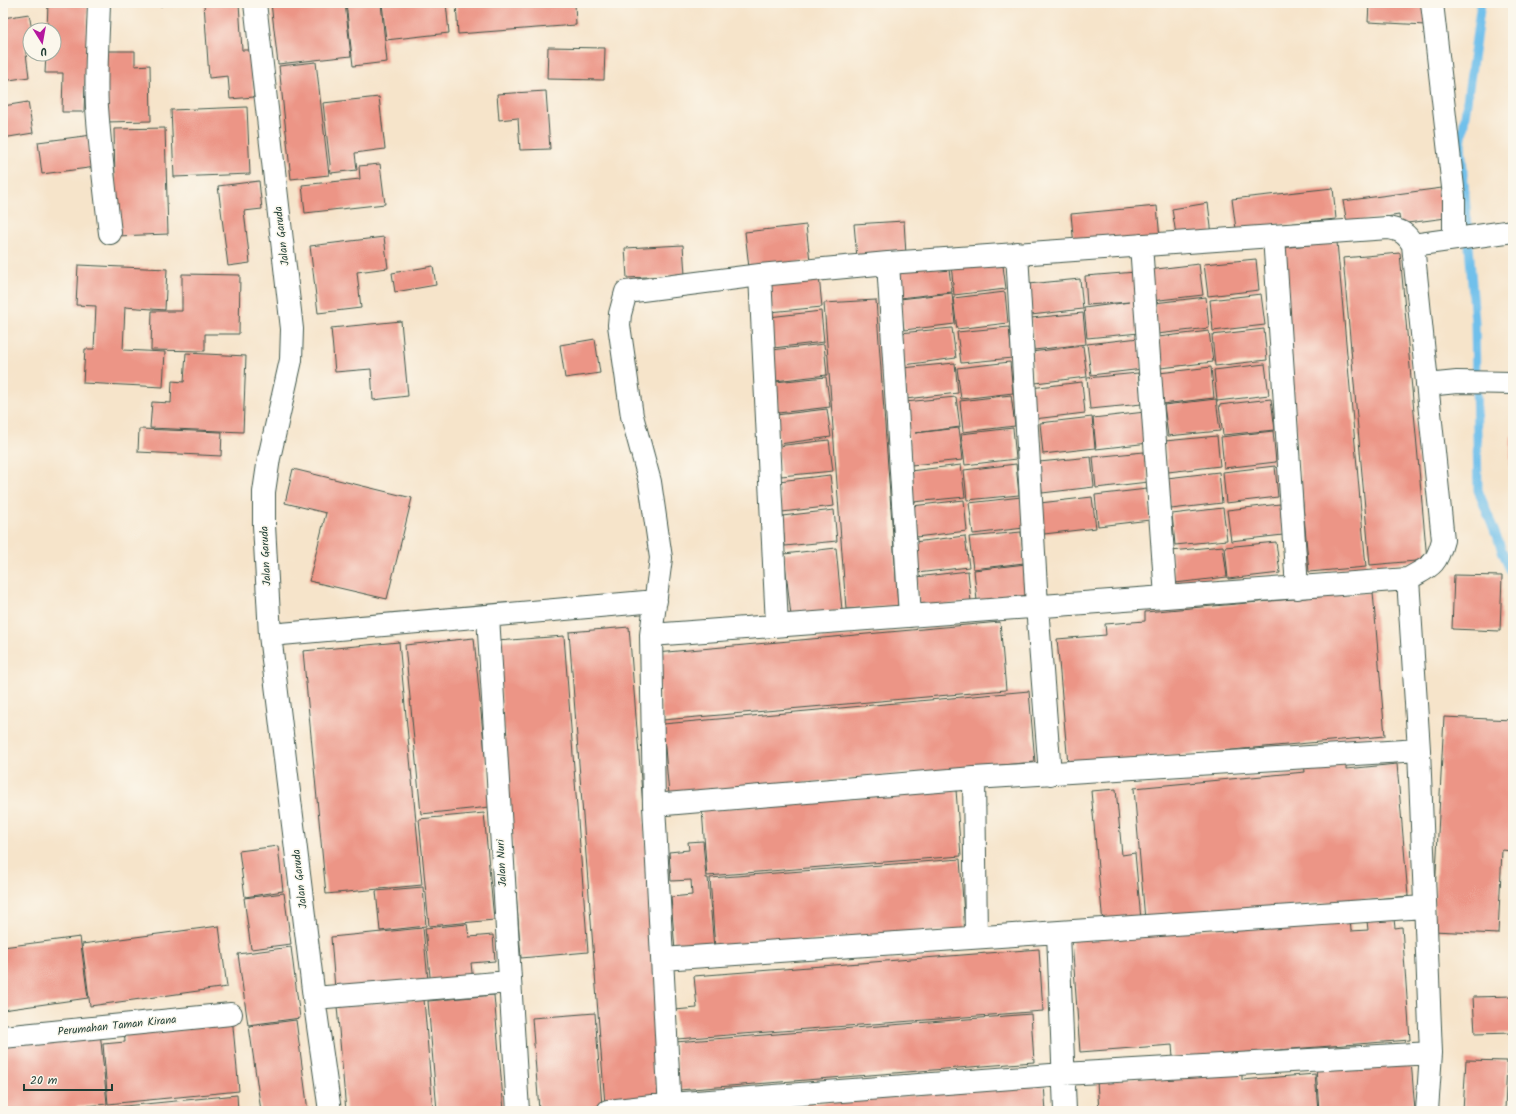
<svg xmlns="http://www.w3.org/2000/svg" width="1516" height="1114" font-family="Kalam,sans-serif">
<style>
.lines{fill:none;stroke-linecap:round;stroke-linejoin:round}
.stream{stroke:#6fc0eb;stroke-width:9}
.building{fill:#ec9586}
.minor-casing{stroke:#3f564a;stroke-width:24}
.minor{stroke:#fff;stroke-width:22}
.labels{text-anchor:middle;dominant-baseline:central;stroke-width:3;stroke-linejoin:round;paint-order:stroke}
.street-label{font-size:11px;fill:#1f3d34;stroke:#fbf7ec}
</style>
<rect width="100%" height="100%" fill="#fbf7ec"/>
<filter id="ink" filterUnits="userSpaceOnUse"><feTurbulence type="fractalNoise" baseFrequency=".025" numOctaves="2"/><feDisplacementMap in="SourceGraphic" scale="8" xChannelSelector="R" yChannelSelector="G"/><feConvolveMatrix kernelMatrix="1 2 1 2 8 2 1 2 1" color-interpolation-filters="sRGB"/></filter>
<filter id="wash" filterUnits="userSpaceOnUse"><feTurbulence type="fractalNoise" baseFrequency=".012" numOctaves="4" result="noise"/><feDisplacementMap in="SourceGraphic" scale="16" xChannelSelector="R" yChannelSelector="G"/><feGaussianBlur stdDeviation="0.9" result="paint"/><feColorMatrix in="noise" values="0 0 0 0 0 0 0 0 0 0 0 0 0 0 0 0 0 1.4 0 .05"/><feComposite in="paint" operator="in"/></filter>
<g filter="url(#wash)">
<rect width="100%" height="100%" fill="#f6e4ca"/>
<g class="lines">
<path class="stream" d="M 1481,3 L 1461,144 L 1475,322 L 1478,490 L 1513,578"/>
</g>
<g id="blocks">
<path class="building" d="M 48,3 L 88,3 L 84,112 L 62,112 L 63,73 L 45,73 L 46,54 L 54,54 L 54,30 L 47,30 Z
M 118,3 L 162,3 L 162,6 L 118,4 Z
M 204,3 L 239,3 L 242,50 L 250,50 L 254,97 L 230,99 L 228,76 L 209,78 Z
M 271,3 L 345,3 L 351,56 L 278,64 Z
M 346,3 L 381,3 L 387,62 L 353,66 Z
M 382,3 L 446,3 L 449,33 L 386,40 Z
M 456,3 L 575,3 L 576,25 L 458,34 Z
M 1369,3 L 1427,3 L 1426,25 L 1368,22 Z
M 29,14 L 32,30 L 30,30 L 30,45 L 25,46 L 29,77 L 3,81 L 3,18 Z
M 548,47 L 605,48 L 604,80 L 547,79 Z
M 103,51 L 135,51 L 135,66 L 150,65 L 151,121 L 105,122 Z
M 316,62 L 329,175 L 291,179 L 279,66 Z
M 546,91 L 550,149 L 520,150 L 518,118 L 499,120 L 497,94 Z
M 379,97 L 385,149 L 355,153 L 357,170 L 331,173 L 323,103 Z
M 28,102 L 33,133 L 3,138 L 3,106 Z
M 247,107 L 250,174 L 174,177 L 171,110 Z
M 165,128 L 168,234 L 116,236 L 114,129 Z
M 92,135 L 96,167 L 42,174 L 38,142 Z
M 380,164 L 385,204 L 305,213 L 302,185 L 360,179 L 359,166 Z
M 259,181 L 262,209 L 244,211 L 250,263 L 228,266 L 218,186 Z
M 1333,188 L 1336,219 L 1236,229 L 1232,199 Z
M 1442,188 L 1446,218 L 1400,224 L 1399,215 L 1347,223 L 1343,201 Z
M 1208,203 L 1212,235 L 1177,241 L 1172,209 Z
M 1157,206 L 1160,239 L 1074,246 L 1071,214 Z
M 904,221 L 906,255 L 857,258 L 854,224 Z
M 806,225 L 810,261 L 749,268 L 745,232 Z
M 384,237 L 388,268 L 357,272 L 361,308 L 318,313 L 310,246 Z
M 1337,242 L 1366,567 L 1309,572 L 1280,248 Z
M 683,245 L 685,275 L 627,278 L 625,248 Z
M 1400,253 L 1427,560 L 1370,565 L 1343,258 Z
M 1002,258 L 1006,289 L 954,295 L 951,264 Z
M 1256,259 L 1259,290 L 1208,296 L 1204,264 Z
M 948,262 L 952,292 L 900,298 L 897,268 Z
M 1199,264 L 1203,295 L 1151,301 L 1148,270 Z
M 78,265 L 167,269 L 165,310 L 125,307 L 123,350 L 165,352 L 163,387 L 83,383 L 85,349 L 94,349 L 96,306 L 76,305 Z
M 433,266 L 436,285 L 395,292 L 392,273 Z
M 1136,272 L 1139,333 L 1087,338 L 1084,308 L 1130,302 L 1087,305 L 1085,276 Z
M 182,274 L 240,275 L 239,334 L 205,334 L 205,351 L 151,350 L 152,311 L 182,311 Z
M 819,276 L 822,307 L 770,312 L 767,282 Z
M 1080,279 L 1083,309 L 1031,315 L 1028,284 Z
M 1005,292 L 1008,323 L 957,329 L 953,298 Z
M 952,293 L 955,324 L 904,330 L 900,299 Z
M 1261,294 L 1265,325 L 1213,331 L 1210,300 Z
M 1206,297 L 1209,328 L 1157,334 L 1154,303 Z
M 876,300 L 898,606 L 846,609 L 824,303 Z
M 821,311 L 824,342 L 773,348 L 769,317 Z
M 1083,313 L 1086,344 L 1034,350 L 1031,318 Z
M 401,321 L 408,396 L 373,400 L 371,369 L 335,372 L 331,328 Z
M 1009,327 L 1012,358 L 961,363 L 957,332 Z
M 952,328 L 956,358 L 904,365 L 900,333 Z
M 1264,329 L 1267,360 L 1215,366 L 1212,335 Z
M 1209,331 L 1213,362 L 1161,368 L 1158,337 Z
M 1139,338 L 1143,369 L 1091,375 L 1087,344 Z
M 595,339 L 600,373 L 565,378 L 560,345 Z
M 824,344 L 827,375 L 775,381 L 772,350 Z
M 1083,346 L 1087,377 L 1035,383 L 1031,352 Z
M 186,353 L 246,356 L 243,432 L 150,428 L 152,402 L 171,403 L 172,381 L 184,382 Z
M 1010,362 L 1013,393 L 961,399 L 957,368 Z
M 955,363 L 958,393 L 906,399 L 902,368 Z
M 1265,364 L 1269,395 L 1217,401 L 1214,370 Z
M 1211,367 L 1214,398 L 1162,404 L 1159,373 Z
M 1138,373 L 1142,404 L 1090,409 L 1087,378 Z
M 826,377 L 830,407 L 778,413 L 775,382 Z
M 1082,382 L 1085,413 L 1034,419 L 1030,388 Z
M 1011,395 L 1015,426 L 963,432 L 960,401 Z
M 956,397 L 960,427 L 915,433 L 959,428 L 963,460 L 911,465 L 905,402 Z
M 1216,399 L 1220,431 L 1168,436 L 1164,405 Z
M 1271,399 L 1275,430 L 1223,435 L 1219,405 Z
M 827,409 L 831,437 L 779,444 L 776,415 Z
M 1145,412 L 1149,443 L 1096,449 L 1093,418 Z
M 1092,417 L 1095,448 L 1043,454 L 1040,423 Z
M 1013,428 L 1016,459 L 965,465 L 961,434 Z
M 139,429 L 222,432 L 221,456 L 138,452 Z
M 1273,431 L 1276,462 L 1224,468 L 1221,437 Z
M 1217,436 L 1220,466 L 1168,472 L 1165,441 Z
M 1511,436 L 1513,436 L 1513,468 L 1510,468 Z
M 829,440 L 833,471 L 781,476 L 777,446 Z
M 1144,452 L 1148,482 L 1096,488 L 1093,457 Z
M 1091,457 L 1094,487 L 1042,493 L 1039,462 Z
M 1016,464 L 1019,495 L 967,500 L 964,470 Z
M 961,465 L 965,497 L 913,502 L 910,471 Z
M 1275,466 L 1278,497 L 1226,503 L 1223,472 Z
M 293,469 L 412,498 L 387,599 L 309,581 L 326,513 L 285,503 Z
M 1219,472 L 1222,503 L 1171,509 L 1167,478 Z
M 830,475 L 834,506 L 782,512 L 779,481 Z
M 1147,489 L 1150,520 L 1098,526 L 1095,495 Z
M 1021,497 L 1024,528 L 973,534 L 969,503 Z
M 1092,497 L 1096,528 L 1044,534 L 1040,503 Z
M 964,500 L 967,531 L 916,537 L 912,506 Z
M 1280,504 L 1283,535 L 1231,541 L 1227,510 Z
M 1223,508 L 1227,540 L 1175,545 L 1172,514 Z
M 834,510 L 837,541 L 785,546 L 782,516 Z
M 1021,532 L 1024,563 L 973,569 L 969,537 Z
M 965,536 L 969,567 L 917,573 L 914,542 Z
M 1276,542 L 1280,573 L 1228,579 L 1225,547 Z
M 1223,546 L 1227,577 L 1175,583 L 1171,551 Z
M 836,548 L 842,610 L 791,616 L 784,554 Z
M 1026,564 L 1029,595 L 977,601 L 974,570 Z
M 968,571 L 971,602 L 919,608 L 916,577 Z
M 1454,575 L 1502,576 L 1500,631 L 1452,629 Z
M 1373,592 L 1385,736 L 1068,765 L 1057,639 L 1106,635 L 1105,624 L 1145,621 L 1145,612 Z
M 1000,622 L 1006,690 L 663,720 L 656,653 Z
M 629,627 L 666,1101 L 605,1105 L 569,632 Z
M 564,636 L 588,952 L 521,958 L 497,641 Z
M 474,638 L 490,807 L 421,814 L 405,645 Z
M 399,642 L 422,885 L 326,894 L 303,651 Z
M 1029,691 L 1035,762 L 669,795 L 663,724 Z
M 1444,717 L 1513,720 L 1512,851 L 1502,850 L 1498,934 L 1433,931 Z
M 1346,760 L 1346,769 L 1397,764 L 1408,896 L 1145,920 L 1134,788 L 1305,772 L 1304,763 Z
M 1116,789 L 1122,855 L 1135,853 L 1141,920 L 1103,924 L 1091,791 Z
M 956,790 L 961,856 L 707,876 L 702,810 Z
M 484,813 L 494,920 L 429,926 L 419,819 Z
M 703,841 L 706,878 L 708,878 L 714,948 L 675,951 L 671,897 L 692,895 L 691,880 L 671,881 L 669,852 L 689,850 L 688,842 Z
M 278,846 L 283,891 L 245,897 L 239,851 Z
M 960,859 L 965,929 L 715,948 L 710,878 Z
M 423,887 L 426,926 L 380,931 L 376,891 Z
M 284,893 L 291,944 L 251,949 L 244,898 Z
M 1350,918 L 1351,931 L 1368,930 L 1367,921 L 1394,919 L 1395,928 L 1402,927 L 1410,1040 L 1173,1058 L 1172,1045 L 1080,1052 L 1072,940 Z
M 467,924 L 469,937 L 493,935 L 495,961 L 471,963 L 473,982 L 431,986 L 425,928 Z
M 219,926 L 227,987 L 90,1006 L 82,944 Z
M 423,928 L 428,980 L 335,989 L 331,937 Z
M 80,937 L 88,998 L 3,1010 L 3,947 Z
M 291,947 L 300,1018 L 248,1025 L 238,954 Z
M 1039,949 L 1043,1011 L 677,1039 L 675,1010 L 697,1008 L 694,976 Z
M 494,995 L 504,1111 L 437,1111 L 428,1001 Z
M 1513,996 L 1513,1033 L 1475,1034 L 1473,997 Z
M 424,999 L 433,1111 L 346,1111 L 337,1006 Z
M 595,1013 L 602,1106 L 539,1110 L 532,1018 Z
M 1031,1014 L 1034,1062 L 679,1090 L 675,1042 Z
M 232,1016 L 239,1091 L 108,1104 L 103,1044 L 125,1042 L 124,1027 Z
M 296,1020 L 308,1111 L 261,1111 L 249,1026 Z
M 100,1031 L 107,1104 L 36,1111 L 3,1111 L 3,1040 Z
M 1411,1060 L 1415,1111 L 1319,1111 L 1316,1068 Z
M 1466,1060 L 1507,1061 L 1505,1111 L 1463,1111 Z
M 1242,1070 L 1242,1080 L 1315,1074 L 1318,1111 L 1099,1111 L 1097,1081 Z
M 1044,1085 L 1046,1111 L 804,1111 L 804,1104 Z
M 237,1095 L 238,1111 L 83,1111 L 104,1108 Z
M 789,1103 L 790,1111 L 693,1111 Z"/>
</g>
</g>
<g filter="url(#ink)">
<use href="#blocks" fill-opacity="0" stroke="#3f564a" stroke-width="1"/>
<g class="lines">
<g class="minor-casing">
<path id="minor" d="M 99,3 C 98,38 95,73 97,107 C 100,149 105,191 110,233
M 255,3 L 292,329 L 291,360 L 269,458 L 264,492 L 264,525 L 270,635 L 314,998 L 330,1111
M 1432,3 L 1454,196 L 1454,238
M 1274,236 L 1297,588
M 1141,245 L 1166,597
M 1413,245 L 1513,231
M 1017,253 L 1037,606 L 1050,774
M 888,263 L 910,616
M 760,275 L 777,625
M 1427,385 L 1457,382 L 1513,383
M 488,616 L 518,1111
M 270,635 L 656,601
M 651,635 L 1408,579
M 974,778 L 976,937
M 654,805 L 974,778 L 1419,750
M 1058,933 L 1065,1111
M 662,959 L 1424,907
M 314,998 L 509,982
M 3,1037 L 231,1014
M 608,1111 L 670,1104 L 1064,1074 L 1431,1053
M 670,1111 L 654,805 L 651,635 L 661,558 L 650,482 L 632,416 L 619,325 L 620,314 L 626,292 L 760,275 L 888,263 L 1388,228 C 1401,230 1407,234 1413,245 L 1443,540 C 1436,567 1430,566 1408,579 L 1419,750 L 1431,1053 L 1427,1111"/>
</g>
<use href="#minor" class="minor"/>
</g>
</g>
<g class="labels">
<g class="street-label">
<text transform="translate(282 236) rotate(-97)">Jalan Garuda</text>
<text transform="translate(266 556) rotate(-93)">Jalan Garuda</text>
<text transform="translate(502 863) rotate(-93)">Jalan Nuri</text>
<text transform="translate(300 879) rotate(-97)">Jalan Garuda</text>
<text transform="translate(117 1026) rotate(-6)">Perumahan Taman Kirana</text>
</g>
</g>
<rect width="1516" height="1114" fill="none" stroke="#fbf7ec" stroke-width="16"/>
<g transform="translate(42 42) rotate(169)"><circle r="19" fill="#fbf7ec" stroke="#a3ada2"/>
<path d="M0-3L7 15L0 10L-7 15Z" fill="#b5179e"/>
<text y="-6" font-size="11" font-weight="bold" text-anchor="middle" fill="#1f3d34">U</text>
</g>
<path d="M24 1084v6h88v-6" fill="none" stroke="#1f3d34" stroke-width="2"/>
<text x="30" y="1084" font-size="12" fill="#1f3d34" stroke="#fbf7ec" stroke-width="3" paint-order="stroke">20 m</text>
</svg>
